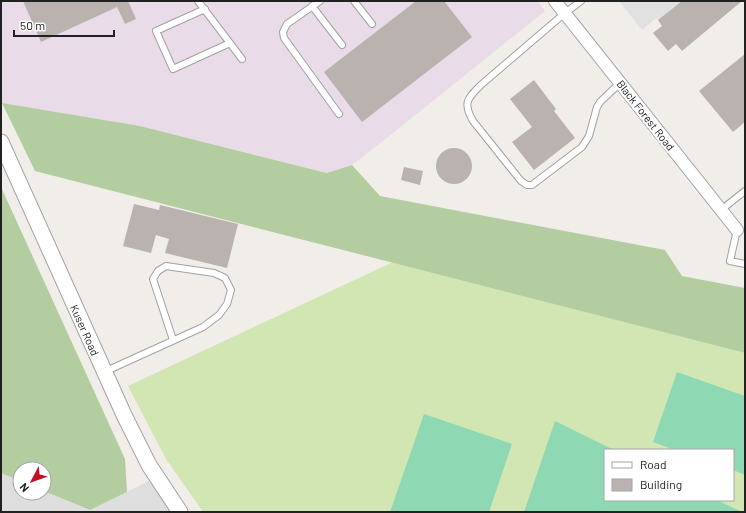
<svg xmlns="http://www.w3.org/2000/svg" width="746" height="513" font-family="Barlow,sans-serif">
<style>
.residential{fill:#dfdede}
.industrial{fill:#e9dbe8}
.grass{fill:#d2e6b3;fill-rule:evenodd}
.forest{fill:#b3cda1}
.pitch{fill:#8ed9b3}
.parking{fill:#e1e1e1}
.building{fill:#bab2ae}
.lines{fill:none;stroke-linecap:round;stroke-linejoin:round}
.service-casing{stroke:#a2a2a2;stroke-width:8}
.minor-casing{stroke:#a2a2a2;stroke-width:14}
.tertiary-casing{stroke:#a2a2a2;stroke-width:17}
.service{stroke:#fff;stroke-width:6}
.minor{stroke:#fff;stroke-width:12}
.tertiary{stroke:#fff;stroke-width:15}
.labels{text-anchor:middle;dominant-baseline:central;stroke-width:4;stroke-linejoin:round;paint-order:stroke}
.street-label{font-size:11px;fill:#212121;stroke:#fff}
</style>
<rect width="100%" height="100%" fill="#f1ede9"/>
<path class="residential" d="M 1,473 L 20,481 L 20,493 L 44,493 L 44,491 L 90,510 L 157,477 L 180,512 L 1,512 Z"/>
<path class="industrial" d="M 1,1 L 538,1 L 545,11 L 393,133 L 352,165 L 328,173 L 140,126 L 2,103 Z"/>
<path class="grass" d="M 393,262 L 745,353 L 745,512 L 203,512 L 166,459 L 128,386 ZM 605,450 L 733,450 L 733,500 L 605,500 Z"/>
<path class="forest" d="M 2,103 L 140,126 L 327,173 L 352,165 L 380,196 L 665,250 L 682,276 L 745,288 L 745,353 L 35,171 Z
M 1,187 L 125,459 L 127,492 L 90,510 L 44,491 L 44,469 L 20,469 L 20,481 L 1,473 Z"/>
<path class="pitch" d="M 677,372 L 745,396 L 745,475 L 733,470 L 733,450 L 675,450 L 653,442 Z
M 424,414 L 512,444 L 489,512 L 390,512 Z
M 555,421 L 614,450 L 605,450 L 605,500 L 717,500 L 742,512 L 524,512 Z"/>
<path class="parking" d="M 619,1 L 682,1 L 658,20 L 656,18 L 642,30 Z"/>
<path class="building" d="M 23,1 L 128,1 L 136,19 L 125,24 L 117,7 L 41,42 Z
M 416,1 L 444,1 L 472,37 L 362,122 L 324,72 Z
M 682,1 L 742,1 L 682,51 L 676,44 L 668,51 L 653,33 L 662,26 L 658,20 Z
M 745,54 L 745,122 L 733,132 L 699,91 Z
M 534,80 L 556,109 L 554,111 L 575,138 L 534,170 L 512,142 L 532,127 L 510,99 Z
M436 166a18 18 0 1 1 36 0a18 18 0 1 1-36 0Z
M 404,167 L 423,171 L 420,185 L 401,180 Z
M 134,204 L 159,210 L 160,205 L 238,224 L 227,268 L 165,253 L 169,239 L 156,235 L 151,253 L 123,246 Z"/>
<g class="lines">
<g class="service-casing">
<path id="service" d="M 198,1 L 242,59
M 320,1 L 287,24 L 283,32 L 284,38 L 339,114
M 354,1 L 372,24
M 581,1 L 565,13 L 482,84 C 468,98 462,102 473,121 L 521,181 L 527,185 L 532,185 L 582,147 L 589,136 L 597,107 L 600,102 L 620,83
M 312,6 L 342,45
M 205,9 L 156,31 L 173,69 L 230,43
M 721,210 L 745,191
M 737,230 L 730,261 L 745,264
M 104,372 L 203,327 L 219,315 L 227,304 L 231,290 L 225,278 L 214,273 L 166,266 L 158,271 L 153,279 L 173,340"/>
</g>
<g class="minor-casing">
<path id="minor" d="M 555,1 L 737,230"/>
</g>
<g class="tertiary-casing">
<path id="tertiary" d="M 1,142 L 124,415 L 149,465 L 180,512"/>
</g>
<use href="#service" class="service"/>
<use href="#minor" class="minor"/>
<use href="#tertiary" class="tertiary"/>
</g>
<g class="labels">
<g class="street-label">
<text transform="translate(646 115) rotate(52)">Black Forest Road</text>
<text transform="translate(85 330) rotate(66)">Kuser Road</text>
</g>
</g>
<rect width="746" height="513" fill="none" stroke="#212121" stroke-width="4"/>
<rect x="604" y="449" width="130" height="52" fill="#ffffff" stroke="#a6a6a6"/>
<rect x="612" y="462" width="20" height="6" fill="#ffffff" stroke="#a6a6a6"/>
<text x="640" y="469" font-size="12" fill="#212121">Road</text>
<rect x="612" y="479" width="20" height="12" fill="#bab2ae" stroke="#a6a6a6"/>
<text x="640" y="489" font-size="12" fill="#212121">Building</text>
<g transform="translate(32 481) rotate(229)"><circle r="19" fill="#ffffff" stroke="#a6a6a6"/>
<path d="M0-3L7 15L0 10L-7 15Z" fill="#c31024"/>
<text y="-6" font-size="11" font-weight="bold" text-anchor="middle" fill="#212121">N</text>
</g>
<path d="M14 30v6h100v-6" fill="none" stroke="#212121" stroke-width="2"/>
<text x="20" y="30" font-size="12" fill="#212121" stroke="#ffffff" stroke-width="3" paint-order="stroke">50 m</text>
</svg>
